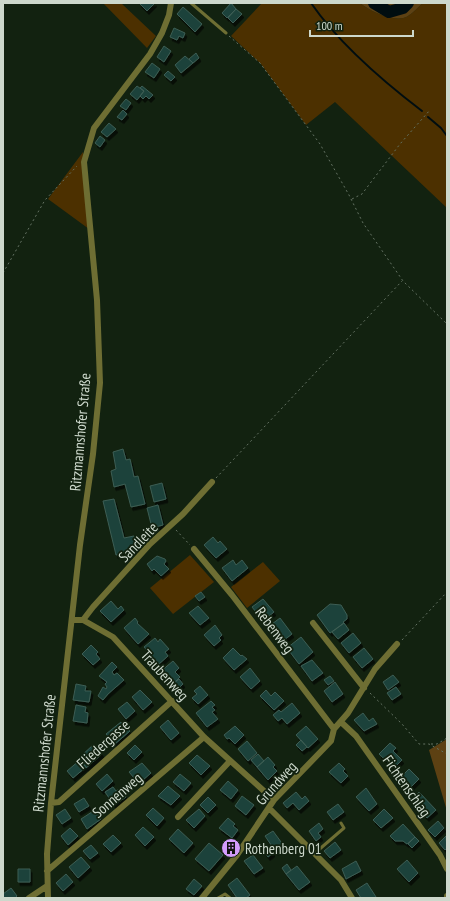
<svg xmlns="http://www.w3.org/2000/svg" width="450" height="901" font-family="'PT Sans Narrow',sans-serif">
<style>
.green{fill:#4c3000}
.forest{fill:#5d4113}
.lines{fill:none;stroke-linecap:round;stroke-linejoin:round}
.stream{stroke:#000d10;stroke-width:2}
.river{stroke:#000d10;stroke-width:12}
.building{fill:#1c433a;stroke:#3d5d54;filter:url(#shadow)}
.path{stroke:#647263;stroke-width:1;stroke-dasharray:2 3;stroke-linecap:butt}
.service{stroke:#6e6e33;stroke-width:3}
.minor{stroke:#6e6e33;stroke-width:6}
.labels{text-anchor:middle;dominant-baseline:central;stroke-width:3.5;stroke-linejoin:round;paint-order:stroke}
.street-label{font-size:15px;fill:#cdd8cc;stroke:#122210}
.poi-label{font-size:15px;fill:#cdd8cc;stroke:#122210;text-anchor:start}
</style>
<defs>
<filter id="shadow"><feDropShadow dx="2" dy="3.5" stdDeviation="0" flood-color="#0009"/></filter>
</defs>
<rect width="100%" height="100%" fill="#122210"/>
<path class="green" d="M 103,3 L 121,3 L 156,36 L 147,48 Z
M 262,3 L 360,3 C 370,11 395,24 408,16 C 413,13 418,7 423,3 L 447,3 L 447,208 L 335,102 L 306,125 L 261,64 L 231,36 Z
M 83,152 L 88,187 L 89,229 L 48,199 Z
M 190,555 L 214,582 L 173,614 L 150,588 Z
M 263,562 L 280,581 L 247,608 L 231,587 Z"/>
<path class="forest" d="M 360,3 L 382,3 L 385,5 L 390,3 L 423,3 C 418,7 413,13 408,16 C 395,24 370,11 360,3 Z
M 447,739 L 447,811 L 429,750 Z"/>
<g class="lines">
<path class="stream" d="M 311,3 C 338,42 384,82 422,111
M 428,117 L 441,128 L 447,136"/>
<path class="river" d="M 374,3 L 389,12 L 403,8 L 408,3"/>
</g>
<path class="building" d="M 139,3 L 155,3 L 147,11 Z
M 231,3 L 236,9 L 227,18 L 222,13 Z
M 183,7 L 202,24 L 195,32 L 177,14 Z
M 236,9 L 242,14 L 233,23 L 228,18 Z
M 174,28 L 185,33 L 183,38 L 179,36 L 177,40 L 170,37 Z
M 164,46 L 171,51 L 164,62 L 157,57 Z
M 196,53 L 199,58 L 193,63 L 189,59 Z
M 185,56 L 193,63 L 181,73 L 175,65 Z
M 152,63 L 160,69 L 154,78 L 145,72 Z
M 168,71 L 175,77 L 171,81 L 164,75 Z
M 137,86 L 144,91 L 137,100 L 130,94 Z
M 142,86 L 153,95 L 149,99 L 146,96 L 143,99 L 140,96 L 144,91 L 140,88 Z
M 126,99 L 131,103 L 126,110 L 120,106 Z
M 123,110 L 127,114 L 122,120 L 117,117 Z
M 109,123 L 116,129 L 107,137 L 101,132 Z
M 100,136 L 105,140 L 100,147 L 95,143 Z
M 123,449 L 126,460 L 130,459 L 134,477 L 138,476 L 145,504 L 131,507 L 125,484 L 114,487 L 111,471 L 116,469 L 113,452 Z
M 162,483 L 166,499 L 154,502 L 150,486 Z
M 114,499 L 124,538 L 134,536 L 138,550 L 116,555 L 103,501 Z
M 158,505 L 163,525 L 152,528 L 147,508 Z
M 213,537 L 218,543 L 220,541 L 227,549 L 216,558 L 204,545 Z
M 157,556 L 165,559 L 166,561 L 164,564 L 169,569 L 161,576 L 154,569 L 152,571 L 147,564 Z
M 233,560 L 236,565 L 242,560 L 248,568 L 232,581 L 222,568 Z
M 201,592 L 205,597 L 199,601 L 195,596 Z
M 263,599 L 274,612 L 263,621 L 252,607 Z
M 111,601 L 118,609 L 121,606 L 124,610 L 111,622 L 100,611 Z
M 330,604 L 341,605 L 347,615 L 347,619 L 343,622 L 344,623 L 330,633 L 317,615 Z
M 198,606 L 209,618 L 200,625 L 189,613 Z
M 135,618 L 138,622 L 137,623 L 149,634 L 138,644 L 124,628 Z
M 280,618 L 292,634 L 280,643 L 268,627 Z
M 344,623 L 349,630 L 338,639 L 332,632 Z
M 215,625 L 222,635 L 219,638 L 221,640 L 214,646 L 204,635 Z
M 353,633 L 361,643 L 349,653 L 341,643 Z
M 301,637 L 313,652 L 299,664 L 287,648 Z
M 155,638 L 158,642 L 160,639 L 169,649 L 165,652 L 168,656 L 159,664 L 144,647 Z
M 91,645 L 98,652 L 96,654 L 100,659 L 93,665 L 82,654 Z
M 233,648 L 241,656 L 242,655 L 247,659 L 234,670 L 223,658 Z
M 364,648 L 373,659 L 362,668 L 353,657 Z
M 312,660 L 323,673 L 312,681 L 301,666 Z
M 173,661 L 179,668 L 175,672 L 180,677 L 173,684 L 160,672 Z
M 112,662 L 117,667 L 112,672 L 114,675 L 117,673 L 124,680 L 108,694 L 103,700 L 98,696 L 103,687 L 106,689 L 107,687 L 105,684 L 107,682 L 99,676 Z
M 250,668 L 260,681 L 251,689 L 240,677 Z
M 393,675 L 399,682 L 388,690 L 383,682 Z
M 330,676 L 334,681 L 328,685 L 324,680 Z
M 179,679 L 183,684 L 177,690 L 172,685 Z
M 335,682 L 343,694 L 332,702 L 324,691 Z
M 76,684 L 86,686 L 85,691 L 91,691 L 89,702 L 73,700 Z
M 200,686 L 208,695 L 198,704 L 192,698 L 197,694 L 194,691 Z
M 396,687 L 401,694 L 392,700 L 387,693 Z
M 140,690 L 152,702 L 143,710 L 132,697 Z
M 266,690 L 271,696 L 275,692 L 284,701 L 274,710 L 260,696 Z
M 211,701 L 215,705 L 212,707 L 215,710 L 212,712 L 218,719 L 207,727 L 196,713 Z
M 127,702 L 135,711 L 126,719 L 118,709 Z
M 292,703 L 300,713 L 287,724 L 282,718 L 278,721 L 273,715 L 279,710 L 281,712 Z
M 76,705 L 86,707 L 85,712 L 88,713 L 87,723 L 73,721 Z
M 363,713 L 369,721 L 373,718 L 377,724 L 364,731 L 354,720 Z
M 168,720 L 179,733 L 171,740 L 160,727 Z
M 121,722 L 130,731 L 115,744 L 106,734 Z
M 235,726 L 244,735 L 235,744 L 229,738 L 227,739 L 224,735 Z
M 306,726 L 318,739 L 308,748 L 296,735 Z
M 301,740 L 307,747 L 302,751 L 296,745 Z
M 247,741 L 257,753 L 248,761 L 238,749 Z
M 390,743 L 396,748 L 393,751 L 402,760 L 394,768 L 379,754 Z
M 94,744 L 102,754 L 86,768 L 79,758 Z
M 135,745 L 142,752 L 134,760 L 127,753 Z
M 258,754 L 264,761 L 257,767 L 251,760 Z
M 197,755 L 210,766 L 201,775 L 189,763 Z
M 268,757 L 275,765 L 273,767 L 277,771 L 268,780 L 257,767 Z
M 80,760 L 86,767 L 73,778 L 67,771 Z
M 142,763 L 151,773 L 143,780 L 139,775 L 135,779 L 129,772 Z
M 339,763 L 345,769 L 343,771 L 348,776 L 341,783 L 329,772 Z
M 409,769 L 419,779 L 411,787 L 401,777 Z
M 107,774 L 113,781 L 102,791 L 96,784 Z
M 180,774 L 191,783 L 184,791 L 173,782 Z
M 228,781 L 238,790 L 231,799 L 220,790 Z
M 168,786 L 180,796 L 171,805 L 158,796 Z
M 113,787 L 116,791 L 121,788 L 126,797 L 114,805 L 105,792 Z
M 366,788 L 377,804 L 369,811 L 356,797 Z
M 296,792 L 302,799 L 305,796 L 309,801 L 299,810 L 293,803 L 287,808 L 283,803 Z
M 419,792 L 436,810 L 427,818 L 410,801 Z
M 242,796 L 254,805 L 246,815 L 235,806 Z
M 208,797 L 216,805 L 208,813 L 200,805 Z
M 84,798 L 89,806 L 79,812 L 74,804 Z
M 338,804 L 344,812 L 333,820 L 327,812 Z
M 153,808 L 164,818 L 157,826 L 146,815 Z
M 65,809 L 71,818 L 62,824 L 56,815 Z
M 199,809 L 205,816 L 194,828 L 186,820 Z
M 384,809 L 393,818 L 381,828 L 373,820 Z
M 95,810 L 101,819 L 87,829 L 81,819 Z
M 228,818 L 235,824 L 233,826 L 238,830 L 232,838 L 219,828 Z
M 438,821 L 444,828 L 435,837 L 428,830 Z
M 319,823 L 323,829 L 318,833 L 321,837 L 316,841 L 309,831 Z
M 403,824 L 415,837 L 407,844 L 403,841 L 395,841 L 390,836 Z
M 143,827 L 154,837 L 145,846 L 135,835 Z
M 70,828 L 78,836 L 68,845 L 61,836 Z
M 178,829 L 193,843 L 184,853 L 169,839 Z
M 273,831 L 284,846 L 276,852 L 265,836 Z
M 113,835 L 121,843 L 111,852 L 103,844 Z
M 446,836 L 447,848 L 445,850 L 439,843 Z
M 415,837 L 419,841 L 412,848 L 408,844 Z
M 335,842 L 341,850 L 330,858 L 324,851 Z
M 209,843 L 223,855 L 209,871 L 195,859 Z
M 91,845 L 98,853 L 90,859 L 83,851 Z
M 267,845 L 273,853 L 268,857 L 262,849 Z
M 253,855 L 263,868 L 254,874 L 244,861 Z
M 81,857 L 90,867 L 78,878 L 69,867 Z
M 407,860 L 418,873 L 409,882 L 397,869 Z
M 356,861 L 361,871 L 346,879 L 342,869 Z
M 287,864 L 291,870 L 286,874 L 282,868 Z
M 297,866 L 310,882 L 299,890 L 286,874 Z
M 18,869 L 30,869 L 30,882 L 18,882 Z
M 66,874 L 73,882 L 63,891 L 56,883 Z
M 237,878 L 250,895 L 246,898 L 237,898 L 228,885 Z
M 194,879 L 202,886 L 194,895 L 186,889 Z
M 367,883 L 376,897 L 375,898 L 361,898 L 356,890 Z
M 11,888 L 17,896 L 15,898 L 3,898 L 3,894 Z"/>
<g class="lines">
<path class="path" d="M 229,36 L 260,63 L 320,144 L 349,195 L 363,223 L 403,281 L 447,324
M 352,199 L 362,194 L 400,144 L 430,110
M 3,273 L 45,200 L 77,166
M 216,478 L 402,281
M 176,530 L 190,545
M 402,640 L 447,592
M 370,693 L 402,724 L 419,744 L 429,744 L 447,754
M 431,744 L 437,744 L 447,738"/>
<path class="service" d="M 191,3 L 226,33
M 315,853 L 344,828 L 341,823
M 218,898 L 225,894 L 230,898"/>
<path class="minor" d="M 194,549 L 232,595 L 334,729
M 73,620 L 83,620 L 113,637 L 204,737 L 274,800
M 83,620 L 93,607 L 150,544 L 183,514 L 212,482
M 313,623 L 364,688
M 341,722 L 356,736 L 440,855 L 447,869
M 51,803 L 59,802 L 172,701
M 269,808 L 341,880 L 352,898
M 178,817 L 230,761
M 47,871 L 204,737
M 29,898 L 47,886
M 48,898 L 47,854 L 51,803 L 80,545 L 93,454 L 100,383 L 97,300 L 84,162 L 94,128 L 150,54 L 162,33 L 169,15 L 171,3
M 202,898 L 237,855 L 274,800 L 331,741 L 334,729 L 348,713 L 375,669 L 397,644
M 447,898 L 447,896"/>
</g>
<defs>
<g id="building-disc" transform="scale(1)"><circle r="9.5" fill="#d39cfc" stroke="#122210"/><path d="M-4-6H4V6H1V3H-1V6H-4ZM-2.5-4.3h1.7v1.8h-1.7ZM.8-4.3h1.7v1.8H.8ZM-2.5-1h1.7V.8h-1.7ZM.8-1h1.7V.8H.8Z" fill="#111"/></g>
</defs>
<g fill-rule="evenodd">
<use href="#building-disc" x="231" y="848"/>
</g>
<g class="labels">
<g class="street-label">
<text transform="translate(80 432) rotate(-85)">Ritzmannshofer Straße</text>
<text transform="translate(138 542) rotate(-46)">Sandleite</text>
<text transform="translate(275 630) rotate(53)">Rebenweg</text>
<text transform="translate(165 675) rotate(48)">Traubenweg</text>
<text transform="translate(103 744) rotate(-42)">Fliedergasse</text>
<text transform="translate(44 753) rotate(-84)">Ritzmannshofer Straße</text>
<text transform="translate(276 783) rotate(-48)">Grundweg</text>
<text transform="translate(407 786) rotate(55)">Fichtenschlag</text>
<text transform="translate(117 795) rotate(-41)">Sonnenweg</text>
</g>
<g class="poi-label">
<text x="245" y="848">Rothenberg 01</text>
</g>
</g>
<rect width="450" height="901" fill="none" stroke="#cdd8cc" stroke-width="8"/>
<path d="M310 30v6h103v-6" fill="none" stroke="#cdd8cc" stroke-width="2"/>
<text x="316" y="30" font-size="12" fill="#cdd8cc" stroke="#122210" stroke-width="3" paint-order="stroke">100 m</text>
</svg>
